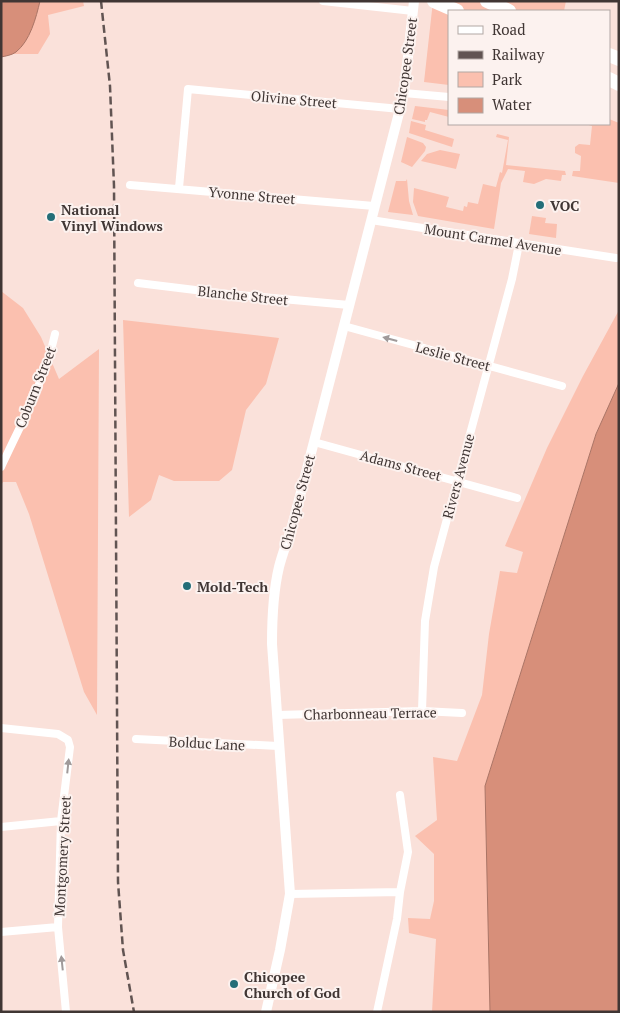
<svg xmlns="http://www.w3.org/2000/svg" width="620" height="1013" font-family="'PT Serif',serif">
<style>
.green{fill:#fbc0af}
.water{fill:#d78f7a;stroke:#aa7465}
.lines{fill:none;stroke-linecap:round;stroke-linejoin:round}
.minor{stroke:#fff;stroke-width:8}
.secondary{stroke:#fff;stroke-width:10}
.motorway{stroke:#fff;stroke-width:14}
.rail{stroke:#615452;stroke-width:2.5;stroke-dasharray:8 4;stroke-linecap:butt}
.oneway{fill:#a09a9a}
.poi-dot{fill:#246e78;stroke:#fcf2ef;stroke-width:2}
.labels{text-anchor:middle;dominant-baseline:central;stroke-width:4;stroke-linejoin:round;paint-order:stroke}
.street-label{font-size:14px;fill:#403634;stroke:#fcf2ef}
.poi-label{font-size:14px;font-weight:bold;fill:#403634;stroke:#fcf2ef;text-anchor:start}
</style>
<rect width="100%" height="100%" fill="#fae1da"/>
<path class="green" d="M 40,1 L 83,1 L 84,6 L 48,15 L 50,34 L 38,54 L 12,54 C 27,46 36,17 40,1 Z
M 433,1 L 566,1 L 564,11 L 449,11 L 449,85 L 424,82 Z
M 415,106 L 449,110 L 449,117 L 430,112 L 427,120 L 425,120 L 425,122 L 412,119 Z
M 609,119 L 619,123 L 619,183 L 572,176 L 573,171 L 580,171 L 581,156 L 575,153 L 575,147 L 579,144 L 590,145 L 592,126 L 585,124 L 609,124 Z
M 411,121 L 426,125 L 425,130 L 454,139 L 452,147 L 409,133 Z
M 497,134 L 509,137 L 506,165 L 565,171 L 566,175 L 562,175 L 561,181 L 546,179 L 534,184 L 523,182 L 525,171 L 508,169 L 501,183 L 494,229 L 418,216 L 413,202 L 414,188 L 449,197 L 446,207 L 463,211 L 464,206 L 467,207 L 468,202 L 478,204 L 483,184 L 496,187 L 500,172 L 502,173 L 508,140 L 496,137 Z
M 407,137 L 423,143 L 426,147 L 425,151 L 412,167 L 401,162 Z
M 440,150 L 460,154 L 456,169 L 421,161 L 427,154 Z
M 407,179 L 409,201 L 413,215 L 388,212 L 396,181 L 406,181 Z
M 532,216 L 546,218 L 545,223 L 557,224 L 556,238 L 529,234 Z
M 1,291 L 23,308 L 41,337 L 59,379 L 99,349 L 97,715 L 84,692 L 29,514 L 16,482 L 3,482 L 1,485 Z
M 619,310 L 619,383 L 596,434 L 485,786 L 490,1012 L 432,1012 L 436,939 L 409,933 L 408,918 L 430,919 L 434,901 L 434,854 L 415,836 L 437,820 L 433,757 L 457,761 L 482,695 L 489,634 L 500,571 L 517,573 L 523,552 L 505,546 L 547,448 L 583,376 Z
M 123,320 L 279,338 L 266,384 L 246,410 L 232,470 L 219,481 L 174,481 L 159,475 L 151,500 L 129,517 Z"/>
<path class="water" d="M 1,1 L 40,1 C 36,18 30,41 16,52 C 12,55 6,56 1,57 Z
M 619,383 L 619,1012 L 490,1012 L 485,786 L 596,434 Z"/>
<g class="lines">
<path class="minor" d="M 323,1 L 413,11
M 404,93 L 449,97
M 130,185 L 374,206
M 179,188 L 188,89 L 400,109
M 371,220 L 616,258
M 138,283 L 228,294 L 349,305
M 344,326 L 562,386
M 314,442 L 517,498
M 1,467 C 21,424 45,380 55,334
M 422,711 L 425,621 L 434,567 L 512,279 L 519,244
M 277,715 L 422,711 L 462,713
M 1,728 L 58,734 L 68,740 L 70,747 L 61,821 L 58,927 L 66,1012
M 136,739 L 278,746
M 1,827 L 61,821
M 290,894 L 400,892 L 408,852 L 400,795
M 1,932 L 58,927
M 377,1012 L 397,919 L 400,892"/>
<path class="secondary" d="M 266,1012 L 280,950 L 290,894 L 272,644 C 272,618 273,592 279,567 C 283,551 290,535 294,519 L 400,109 L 404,93 L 414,1"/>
<path class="motorway" d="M 434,1 L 457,11
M 487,1 L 509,11
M 609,55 L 619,59
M 609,79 L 619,84"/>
<path class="rail" d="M 101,1 L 110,86 L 114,186 L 118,882 L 123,950 L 134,1012"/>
</g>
<defs><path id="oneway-solid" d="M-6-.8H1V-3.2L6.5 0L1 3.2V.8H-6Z" transform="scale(1.25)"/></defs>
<g class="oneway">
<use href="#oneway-solid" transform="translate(390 339) rotate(-165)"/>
<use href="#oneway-solid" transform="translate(68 766) rotate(-84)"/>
<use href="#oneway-solid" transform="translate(62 963) rotate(-96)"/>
</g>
<g class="poi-dot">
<circle cx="540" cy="205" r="5"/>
<circle cx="51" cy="217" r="5"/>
<circle cx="187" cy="586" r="5"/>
<circle cx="234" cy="984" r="5"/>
</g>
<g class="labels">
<g class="street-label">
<text transform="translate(405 66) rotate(-82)">Chicopee Street</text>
<text transform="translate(294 99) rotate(5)">Olivine Street</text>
<text transform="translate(252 195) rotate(5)">Yvonne Street</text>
<text transform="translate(493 239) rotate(9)">Mount Carmel Avenue</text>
<text transform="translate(243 295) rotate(6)">Blanche Street</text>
<text transform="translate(453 356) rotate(15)">Leslie Street</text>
<text transform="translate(35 387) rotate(-68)">Coburn Street</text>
<text transform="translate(401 465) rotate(15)">Adams Street</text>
<text transform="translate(458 476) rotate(-75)">Rivers Avenue</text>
<text transform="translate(297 502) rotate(-75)">Chicopee Street</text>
<text transform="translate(370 713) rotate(-1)">Charbonneau Terrace</text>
<text transform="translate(207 743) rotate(3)">Bolduc Lane</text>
<text transform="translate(62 856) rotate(-87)">Montgomery Street</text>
</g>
<g class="poi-label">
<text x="550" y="205">VOC</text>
<text x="61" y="209">National<tspan x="61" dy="16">Vinyl Windows</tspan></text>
<text x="197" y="586">Mold-Tech</text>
<text x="244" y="976">Chicopee<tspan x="244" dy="16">Church of God</tspan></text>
</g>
</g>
<rect width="620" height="1013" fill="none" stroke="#403634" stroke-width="5"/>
<rect x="448" y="10" width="162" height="115" fill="#fcf2ef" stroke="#b1a7a4"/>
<rect x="458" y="26" width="25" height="8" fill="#ffffff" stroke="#b1a7a4"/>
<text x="492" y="35" font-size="15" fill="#403634">Road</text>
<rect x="458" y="51" width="25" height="8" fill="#615452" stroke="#b1a7a4"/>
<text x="492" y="60" font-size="15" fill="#403634">Railway</text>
<rect x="458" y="72" width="25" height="15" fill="#fbc0af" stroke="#b1a7a4"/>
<text x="492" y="85" font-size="15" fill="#403634">Park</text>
<rect x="458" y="98" width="25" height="15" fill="#d78f7a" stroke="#b1a7a4"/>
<text x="492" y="110" font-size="15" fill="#403634">Water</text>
</svg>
